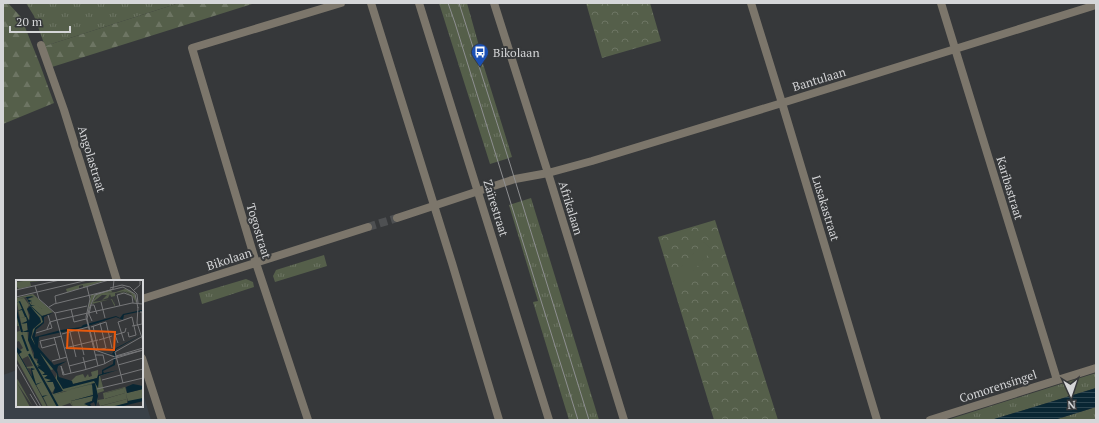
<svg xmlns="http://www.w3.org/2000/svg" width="1099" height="423" font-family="'PT Serif',serif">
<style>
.built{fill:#3a4148}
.grass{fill:url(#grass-tufts)}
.forest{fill:url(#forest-firs)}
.park{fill:url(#park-crowns)}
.pitch{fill:#555f4a}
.water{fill:url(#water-rules)}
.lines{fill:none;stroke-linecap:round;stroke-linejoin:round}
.street-tunnel{stroke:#4e5052;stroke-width:8;stroke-dasharray:8 4;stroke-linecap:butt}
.lane{stroke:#7c766b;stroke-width:8}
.street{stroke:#7c766b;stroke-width:8}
.tram{stroke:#8e8f91;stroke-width:1}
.labels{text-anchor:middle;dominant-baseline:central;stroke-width:4;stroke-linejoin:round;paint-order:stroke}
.poi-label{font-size:12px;fill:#d5d6d8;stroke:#36383a;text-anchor:start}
.street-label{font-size:12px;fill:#d5d6d8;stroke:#36383a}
.inset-river{fill:none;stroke:#092633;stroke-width:2}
.inset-road{fill:none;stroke:#767779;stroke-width:1}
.view{fill:#e8590c;fill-opacity:0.15;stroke:#e8590c;stroke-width:2}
.inset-edge{fill:none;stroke:#d5d6d8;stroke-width:2}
</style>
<defs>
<pattern id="grass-tufts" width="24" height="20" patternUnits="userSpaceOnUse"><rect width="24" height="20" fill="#555f4a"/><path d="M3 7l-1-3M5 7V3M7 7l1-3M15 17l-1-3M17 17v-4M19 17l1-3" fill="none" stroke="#6d7563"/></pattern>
<pattern id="forest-firs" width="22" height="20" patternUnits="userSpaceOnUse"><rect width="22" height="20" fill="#555f4a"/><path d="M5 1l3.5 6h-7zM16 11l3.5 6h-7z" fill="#6d7563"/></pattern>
<pattern id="park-crowns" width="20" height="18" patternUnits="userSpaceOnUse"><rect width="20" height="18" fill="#555f4a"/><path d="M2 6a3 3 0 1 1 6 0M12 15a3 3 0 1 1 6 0" fill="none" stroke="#6d7563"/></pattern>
<pattern id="water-rules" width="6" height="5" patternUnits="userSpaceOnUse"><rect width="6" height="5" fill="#092633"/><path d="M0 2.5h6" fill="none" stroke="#2c4550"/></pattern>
</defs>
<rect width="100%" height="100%" fill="#36383a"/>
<path class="built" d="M 17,370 L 17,406 L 142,406 L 142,390 L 151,420 L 3,420 L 3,375 Z"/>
<path class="grass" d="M 26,3 L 179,3 L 45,46 L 34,16 Z
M 439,3 L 467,3 L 481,53 L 480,54 L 512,157 L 490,164 Z
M 531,198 L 599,420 L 569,420 L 533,302 L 538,301 L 509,205 Z
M 324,255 L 327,266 L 275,282 L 273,276 L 276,270 Z
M 246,279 L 253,282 L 254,287 L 202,304 L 199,293 Z
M 1096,373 L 1096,388 L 991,420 L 947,420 Z
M 1096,407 L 1096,420 L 1054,420 Z"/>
<path class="forest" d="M 3,3 L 8,3 L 21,17 L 39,62 L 54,103 L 3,124 Z
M 179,3 L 252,3 L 252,4 L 52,67 L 45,46 Z"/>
<path class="park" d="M 586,3 L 650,3 L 661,41 L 602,58 Z
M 715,220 L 778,420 L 714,420 L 658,237 Z"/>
<path class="pitch" d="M 704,242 L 712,250 L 675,291 L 671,278 Z"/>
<path class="water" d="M 1096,388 L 1096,407 L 1054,420 L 991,420 Z"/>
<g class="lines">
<path class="street-tunnel" d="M 368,227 L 397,218"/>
<path class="lane" d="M 419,3 L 549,420"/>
<path class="street" d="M 371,3 L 452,263 L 499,420
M 494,3 L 548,173 L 624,420
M 751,3 L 782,103 L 877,420
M 941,3 L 1057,380
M 41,45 L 64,110 L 117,281
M 397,218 L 515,179 L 548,173 L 592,161 L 782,103 L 1096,5
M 142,299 L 368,227
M 142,358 L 162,420
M 308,420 L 256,263 L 192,48 L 341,3
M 930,420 L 1096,368"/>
<path class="tram" d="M 448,3 L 455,23 L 578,420
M 459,3 L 510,164 L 589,420"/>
</g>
<defs>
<g id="bus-pin" transform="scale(0.9)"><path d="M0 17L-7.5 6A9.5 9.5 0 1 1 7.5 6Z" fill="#1a4fb4" stroke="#36383a"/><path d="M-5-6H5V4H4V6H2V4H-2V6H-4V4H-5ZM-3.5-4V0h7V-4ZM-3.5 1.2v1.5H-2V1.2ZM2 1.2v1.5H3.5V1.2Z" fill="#fff"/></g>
</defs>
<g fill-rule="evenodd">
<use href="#bus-pin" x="480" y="52"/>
</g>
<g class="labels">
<g class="poi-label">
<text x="493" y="52">Bikolaan</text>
</g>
<g class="street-label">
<text transform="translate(819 79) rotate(-17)">Bantulaan</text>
<text transform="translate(92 159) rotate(73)">Angolastraat</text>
<text transform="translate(1010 188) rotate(73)">Karibastraat</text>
<text transform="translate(496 208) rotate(73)">Zaïrestraat</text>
<text transform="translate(571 208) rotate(73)">Afrikalaan</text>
<text transform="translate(826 208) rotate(73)">Lusakastraat</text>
<text transform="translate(259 231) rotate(73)">Togostraat</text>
<text transform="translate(229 259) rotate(-18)">Bikolaan</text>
<text transform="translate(998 386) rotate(-18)">Comorensingel</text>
</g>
</g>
<g transform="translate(16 280)">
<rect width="127" height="127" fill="#36383a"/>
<path d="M 15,0 L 25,1 L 14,2 L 15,6 L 3,9 L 0,6 L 0,2 ZM 90,0 L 67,8 L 67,5 L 63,6 L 63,9 L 51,12 L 50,9 L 66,4 ZM 109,9 L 114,10 L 119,15 L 120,23 L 116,15 L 114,15 L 109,12 L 101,14 L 109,11 L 115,15 L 116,14 L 109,11 L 99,13 L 99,16 L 95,17 L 94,14 L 92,18 L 86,20 L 91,15 L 86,15 L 77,22 L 96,19 L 99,25 L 98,17 L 99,27 L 95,19 L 76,24 L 77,20 L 83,14 L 77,19 L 71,32 L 75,15 L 95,10 L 96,12 L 89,13 L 100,12 ZM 17,14 L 37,32 L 26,29 L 15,22 L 15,25 L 11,19 L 18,17 L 10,17 L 14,16 L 2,19 L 8,18 L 13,25 L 11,29 L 14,40 L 11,39 L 11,42 L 5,43 L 11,43 L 12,60 L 18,78 L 25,85 L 22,89 L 35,114 L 46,111 L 39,99 L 41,94 L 38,89 L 35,90 L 18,66 L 15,57 L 16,50 L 16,57 L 21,69 L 39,88 L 48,107 L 80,99 L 82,108 L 83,96 L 103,89 L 84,96 L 88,111 L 82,113 L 82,120 L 88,119 L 87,113 L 109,107 L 111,113 L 127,109 L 127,119 L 112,122 L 110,113 L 111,119 L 84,126 L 82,121 L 80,127 L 82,116 L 78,103 L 75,104 L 77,106 L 77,115 L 55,121 L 57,127 L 54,123 L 43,127 L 37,116 L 43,127 L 32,127 L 18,101 L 16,90 L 19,89 L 11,88 L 31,127 L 27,127 L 0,78 L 0,70 L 10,87 L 17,86 L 12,76 L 6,79 L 3,74 L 5,72 L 0,66 L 4,70 L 7,68 L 3,61 L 0,62 L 0,52 L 4,51 L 3,46 L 0,46 L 2,45 L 0,44 L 0,30 L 7,54 L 7,53 L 0,18 ZM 107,108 L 109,113 L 89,119 L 90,113 ZM 77,110 L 77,114 L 38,115 L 49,111 ZM 82,90 L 82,98 L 57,104 L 54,102 L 60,96 L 67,94 L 69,98 L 72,94 L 73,97 L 76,96 L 75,92 ZM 0,98 L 2,100 L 17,127 L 1,103 L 14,127 L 0,127 Z" fill="#555f4a" fill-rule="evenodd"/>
<path d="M 10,17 L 15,25 L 16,21 L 26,29 L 30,28 L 37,32 L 26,36 L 27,42 L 17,54 L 22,68 L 27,73 L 22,69 L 17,57 L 16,50 L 25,42 L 24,39 L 15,29 ZM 24,88 L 37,102 L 39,108 L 36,113 L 22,89 ZM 72,105 L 77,106 L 77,114 L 42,123 L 37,115 Z" fill="#555f4a"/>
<path d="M 108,108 L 109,113 L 88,119 L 90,113 ZM 109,114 L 110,118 L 84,124 L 83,121 ZM 78,115 L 76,121 L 69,123 L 73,127 L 57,127 L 55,121 ZM 111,119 L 111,123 L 97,127 L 85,126 Z" fill="#555f4a"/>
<path d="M 18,16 L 11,19 L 16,21 L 13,22 L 15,25 L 19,25 L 15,26 L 26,36 L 37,33 L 28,37 L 28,43 L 20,50 L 19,57 L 45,50 L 65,47 L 67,45 L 100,36 L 104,38 L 107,34 L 126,30 L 126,25 L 127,31 L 108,35 L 107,40 L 100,37 L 66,48 L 23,57 L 22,67 L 38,85 L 51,81 L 42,86 L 41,90 L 43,97 L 56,101 L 57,104 L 81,98 L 82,95 L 86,94 L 86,90 L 97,84 L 98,75 L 83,72 L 96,74 L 100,68 L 127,54 L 100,69 L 99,85 L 87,91 L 88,93 L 102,90 L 83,96 L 82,108 L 78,101 L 47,109 L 41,99 L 41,94 L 21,69 L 16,57 L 19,48 L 27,42 L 25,36 L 15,27 L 10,17 ZM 4,21 L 13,41 L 14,35 L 11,29 L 14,26 L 24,38 L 25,42 L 17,49 L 15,58 L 47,111 L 37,114 L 39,108 L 37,102 L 30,102 L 35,100 L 28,98 L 32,95 L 26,95 L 29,93 L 21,87 L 25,85 L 21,86 L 23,84 L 21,83 L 22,79 L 18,78 L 18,73 L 15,74 L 18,73 L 12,60 L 13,52 L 6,52 L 12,50 L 11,43 L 5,44 L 11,41 L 10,37 L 3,38 L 9,37 L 6,30 L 1,31 L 6,29 L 3,22 L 0,23 ZM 0,66 L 6,72 L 3,74 L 11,88 L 17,87 L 11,88 L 16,97 L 15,88 L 19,89 L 16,90 L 20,104 L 26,102 L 20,105 L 26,116 L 32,115 L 27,117 L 32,127 L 0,70 ZM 79,103 L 82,116 L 80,127 L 78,122 L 74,124 L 76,127 L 68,124 L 76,121 L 77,116 L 55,121 L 77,115 L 76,104 L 47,111 ZM 117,104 L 127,106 L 127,109 L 111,113 L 110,107 Z" fill="#092633"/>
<path class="inset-river" d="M 0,30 L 6,52M 6,55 L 12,71M 13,74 L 42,127M 112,122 L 127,119M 99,127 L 127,120"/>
<path class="inset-road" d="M 98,0 L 97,9 L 79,15 L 73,29 L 71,39 L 79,70 L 99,77 L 127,70M 19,6 L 23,19 L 39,33 L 55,93M 71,7 L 74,19 L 70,37 L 82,86M 94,8 L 106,5 L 114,7 L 121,14 L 122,23M 0,10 L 44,0M 118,10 L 124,5 L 124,0M 0,17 L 72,0M 85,22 L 89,38M 40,23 L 39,16 L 93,0M 104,26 L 101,15 L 108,13 L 116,16 L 117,23M 33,27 L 38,24 L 107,7 L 119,14 L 122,28M 122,27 L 121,43 L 127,61M 55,29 L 58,42 L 70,39M 39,33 L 71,26M 76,41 L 73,34 L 75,25 L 78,25 L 81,34M 77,46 L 82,70 L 90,68 L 84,43M 116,46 L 126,44 L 126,32 L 124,32M 75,47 L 90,42 L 96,68M 31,49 L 34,42 L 41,40 L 116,23 L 127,24M 62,50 L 68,75M 54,52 L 60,77M 20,53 L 36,48 L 32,35M 46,54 L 72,47M 38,57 L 44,79M 83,60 L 96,56M 108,61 L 102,42 L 116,37 L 120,55 L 113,57 L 112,52M 102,63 L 99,55 L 109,52 L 110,48M 40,64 L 26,68 L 24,61 L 46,56M 49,68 L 82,60M 79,75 L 87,75 L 89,84M 100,76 L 127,68M 67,77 L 70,89M 36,81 L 51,77M 0,83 L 25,127M 102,85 L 127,78M 53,86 L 80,79M 48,94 L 45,86 L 47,95 L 68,90 L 88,84 L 97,79 L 127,70M 86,100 L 127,89M 107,103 L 99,72 L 127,56M 81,109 L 127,98M 14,114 L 22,127"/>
<path class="view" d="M 52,50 L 99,52 L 98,70 L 51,68 Z"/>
<rect width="127" height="127" class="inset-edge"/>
</g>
<rect width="1099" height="423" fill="none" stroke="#d5d6d8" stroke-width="8"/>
<g transform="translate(1071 395) rotate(177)" stroke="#36383a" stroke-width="3" paint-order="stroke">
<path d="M0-3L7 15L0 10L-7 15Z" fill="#d5d6d8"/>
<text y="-6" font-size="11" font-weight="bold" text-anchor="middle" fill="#d5d6d8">N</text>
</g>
<path d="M10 26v6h60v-6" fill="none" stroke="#d5d6d8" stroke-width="2"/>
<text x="16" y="26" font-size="12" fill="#d5d6d8" stroke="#36383a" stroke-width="3" paint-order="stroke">20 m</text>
</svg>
